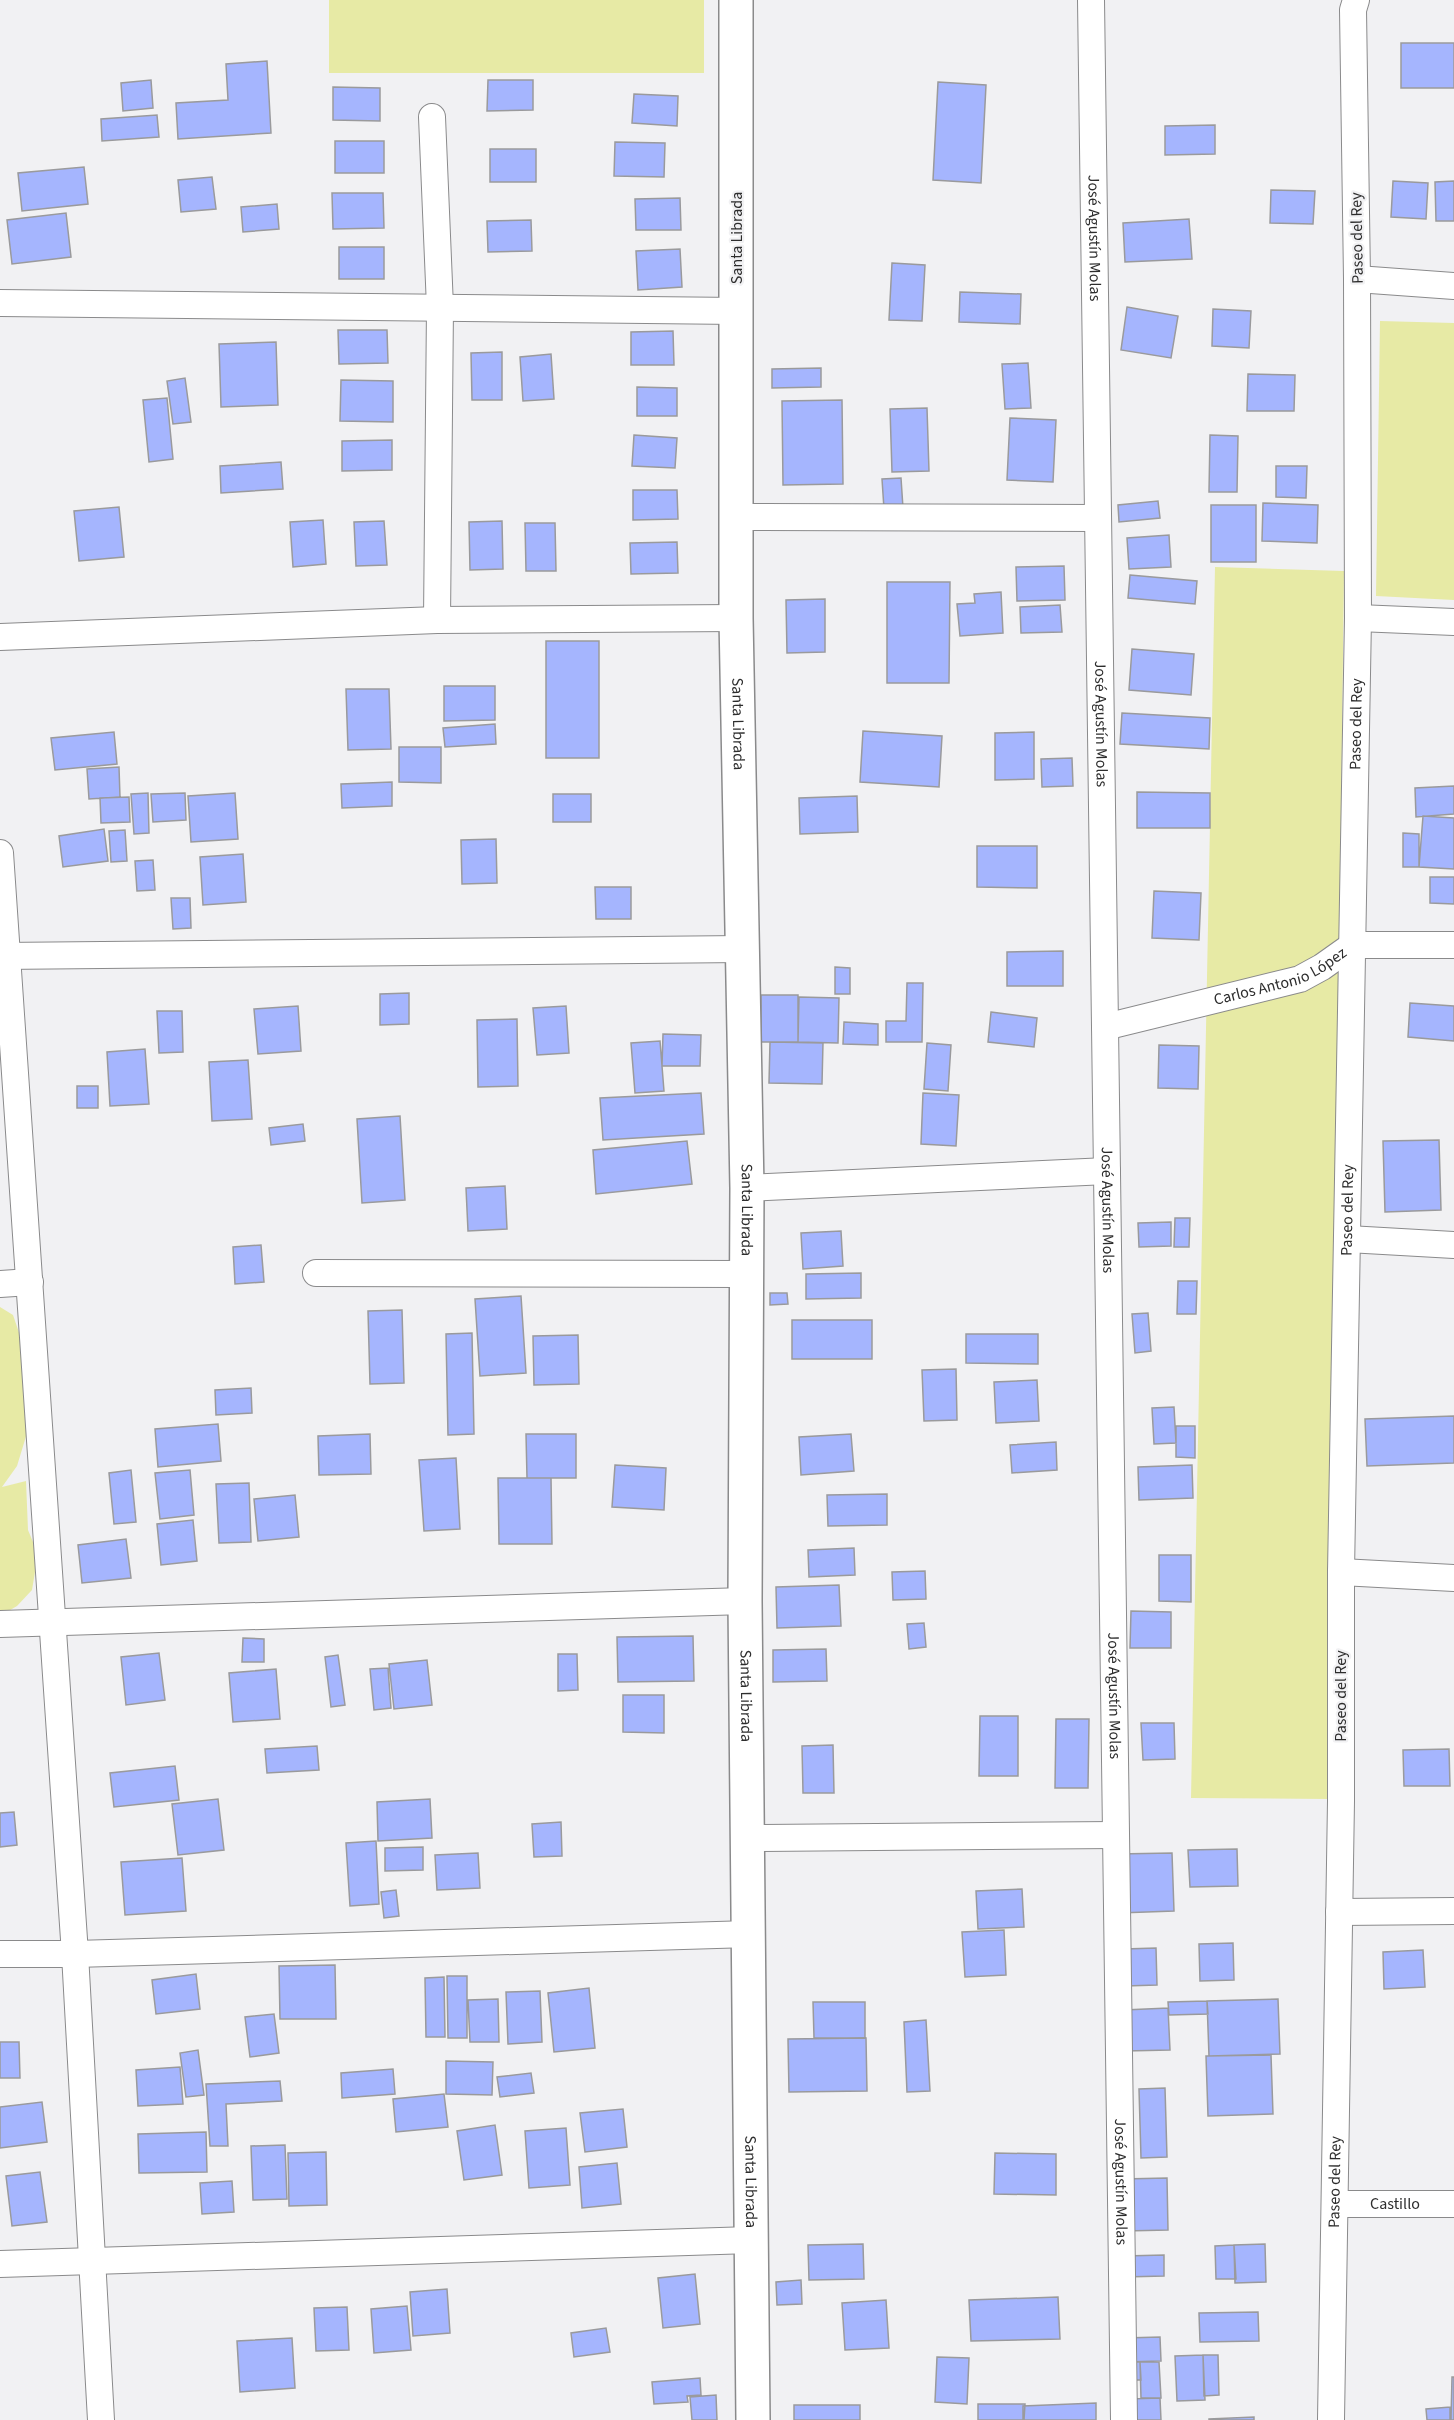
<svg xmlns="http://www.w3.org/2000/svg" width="1454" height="2420" font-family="'Source Sans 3',sans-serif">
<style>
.green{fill:#e7eaa5}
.building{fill:#a5b5fe;stroke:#9a9a9c;stroke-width:1.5}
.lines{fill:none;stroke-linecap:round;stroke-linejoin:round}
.street-casing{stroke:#8a8a8b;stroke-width:28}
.secondary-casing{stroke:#8a8a8b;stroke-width:36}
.street{stroke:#fff;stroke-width:26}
.secondary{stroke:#fff;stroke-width:33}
.labels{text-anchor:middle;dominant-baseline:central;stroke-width:4.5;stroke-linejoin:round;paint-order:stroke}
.street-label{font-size:16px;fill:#2d2d2d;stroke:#f1f1f3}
</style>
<rect width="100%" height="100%" fill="#f1f1f3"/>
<path class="green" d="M 329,0 L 704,0 L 704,73 L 329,73 Z
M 1380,321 L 1454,323 L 1454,600 L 1376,596 Z
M 1215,567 L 1344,571 L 1329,1799 L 1191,1798 Z
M 0,1307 L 13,1315 L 28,1359 L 31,1420 L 17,1466 L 2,1487 L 26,1481 L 28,1530 L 38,1554 L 32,1590 L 17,1606 L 0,1616 Z"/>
<path class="building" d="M 1401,43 L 1454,43 L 1454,88 L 1401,88 Z
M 267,61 L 271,133 L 178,139 L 176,103 L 228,100 L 226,64 Z
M 151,80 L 153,108 L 123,111 L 121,83 Z
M 488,80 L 533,80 L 533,110 L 487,111 Z
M 938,82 L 986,85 L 981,183 L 933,180 Z
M 333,87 L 380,88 L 380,121 L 333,120 Z
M 634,94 L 678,96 L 677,126 L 632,123 Z
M 157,115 L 159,137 L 102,141 L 101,119 Z
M 1215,125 L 1215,154 L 1165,155 L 1165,126 Z
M 335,141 L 384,141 L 384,173 L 335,173 Z
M 615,142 L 665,143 L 664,177 L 614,176 Z
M 490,149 L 536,149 L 536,182 L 490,182 Z
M 84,167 L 88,204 L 22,211 L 18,173 Z
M 212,177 L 216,209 L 181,212 L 178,180 Z
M 1393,181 L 1428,183 L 1426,219 L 1391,217 Z
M 1454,181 L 1454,221 L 1436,221 L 1435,182 Z
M 1271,190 L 1315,191 L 1313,224 L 1270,223 Z
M 332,193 L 383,193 L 384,228 L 333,229 Z
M 680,198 L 681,230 L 636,230 L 635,199 Z
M 277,204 L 279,229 L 243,232 L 241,207 Z
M 66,213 L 71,257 L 12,264 L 7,220 Z
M 1189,219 L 1192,259 L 1125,262 L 1123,223 Z
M 531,220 L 532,251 L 488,252 L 487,221 Z
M 339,247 L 384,247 L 384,279 L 339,279 Z
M 680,249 L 682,287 L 638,290 L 636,251 Z
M 892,263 L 925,265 L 922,321 L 889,320 Z
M 960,292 L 1021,294 L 1020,324 L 959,322 Z
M 1127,307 L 1178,316 L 1171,358 L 1121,350 Z
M 1213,309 L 1251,311 L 1249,348 L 1212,346 Z
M 338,330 L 387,330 L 388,363 L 339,364 Z
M 673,331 L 674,365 L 631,365 L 631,332 Z
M 276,342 L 278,405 L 221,407 L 219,344 Z
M 502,352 L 502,400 L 472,400 L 471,353 Z
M 551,354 L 554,399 L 523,401 L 520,357 Z
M 1028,363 L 1031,408 L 1005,409 L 1002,364 Z
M 821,368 L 821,387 L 772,388 L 772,369 Z
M 1248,374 L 1295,375 L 1294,411 L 1247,411 Z
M 185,378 L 191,422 L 173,424 L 167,381 Z
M 341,380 L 393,381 L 393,422 L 340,421 Z
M 637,387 L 677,388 L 677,416 L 637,416 Z
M 167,398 L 173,459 L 149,462 L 143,400 Z
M 842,400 L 843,484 L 783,485 L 782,401 Z
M 927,408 L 929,471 L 892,472 L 890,409 Z
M 1010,418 L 1056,420 L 1053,482 L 1007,480 Z
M 634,435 L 677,438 L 675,468 L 632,466 Z
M 1210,435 L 1238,436 L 1237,492 L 1209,492 Z
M 392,440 L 392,470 L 342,471 L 342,441 Z
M 281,462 L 283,489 L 221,493 L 220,466 Z
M 1276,466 L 1307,466 L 1306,498 L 1276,497 Z
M 901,478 L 903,508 L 884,509 L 882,479 Z
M 633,490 L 677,490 L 678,519 L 633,520 Z
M 1158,501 L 1160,518 L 1119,522 L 1118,505 Z
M 1263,503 L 1318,505 L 1317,543 L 1262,541 Z
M 1211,505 L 1256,505 L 1256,562 L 1211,562 Z
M 119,507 L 124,557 L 79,561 L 74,511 Z
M 323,520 L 326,564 L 293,567 L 290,522 Z
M 384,521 L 387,565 L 356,566 L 354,522 Z
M 502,521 L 503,569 L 470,570 L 469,522 Z
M 525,523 L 555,523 L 556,571 L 526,571 Z
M 1169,535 L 1171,567 L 1129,569 L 1127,538 Z
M 677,542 L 678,573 L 631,574 L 630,543 Z
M 1064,566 L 1065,600 L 1017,601 L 1016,567 Z
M 1130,575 L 1197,581 L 1195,604 L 1128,598 Z
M 887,582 L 950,582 L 949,683 L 887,683 Z
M 1001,592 L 1003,633 L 960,636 L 957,604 L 975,603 L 974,594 Z
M 825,599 L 825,652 L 787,653 L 786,600 Z
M 1060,605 L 1062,632 L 1021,633 L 1020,607 Z
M 546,641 L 599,641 L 599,758 L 546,758 Z
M 1132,649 L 1194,654 L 1191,695 L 1129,690 Z
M 444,686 L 495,686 L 495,720 L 444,721 Z
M 346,689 L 389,689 L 391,749 L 348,750 Z
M 1122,713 L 1210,718 L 1209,749 L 1120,744 Z
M 495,724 L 496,744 L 445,747 L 443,728 Z
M 863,731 L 942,736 L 939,787 L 860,782 Z
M 114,732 L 117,764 L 55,770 L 51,738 Z
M 1034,732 L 1034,779 L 995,780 L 995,733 Z
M 399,747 L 441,747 L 441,783 L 399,782 Z
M 1072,758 L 1073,786 L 1042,787 L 1041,759 Z
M 119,767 L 120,797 L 89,799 L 87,769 Z
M 392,782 L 392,806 L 342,808 L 341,784 Z
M 1454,786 L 1454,814 L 1416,817 L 1415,788 Z
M 1137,792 L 1210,793 L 1210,828 L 1137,828 Z
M 148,793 L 149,833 L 134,834 L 131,794 Z
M 185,793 L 186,820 L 153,822 L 151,794 Z
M 235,793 L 238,839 L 191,842 L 188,796 Z
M 553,794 L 591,794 L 591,822 L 553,822 Z
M 857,796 L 858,832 L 800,834 L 799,798 Z
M 129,797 L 130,822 L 101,823 L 100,798 Z
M 1423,816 L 1454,818 L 1454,869 L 1419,867 Z
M 104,829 L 108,861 L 63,867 L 59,836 Z
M 125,830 L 127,861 L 111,862 L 109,831 Z
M 1403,833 L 1419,834 L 1419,867 L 1403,867 Z
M 496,839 L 497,883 L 462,884 L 461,840 Z
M 977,846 L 1037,846 L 1037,888 L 977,887 Z
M 243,854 L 246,902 L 203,905 L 200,857 Z
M 153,860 L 155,890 L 137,891 L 135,861 Z
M 1430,877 L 1454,877 L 1454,904 L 1430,903 Z
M 595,887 L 631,887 L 631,919 L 596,919 Z
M 1154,891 L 1201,893 L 1199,940 L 1152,938 Z
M 171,898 L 190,898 L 191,928 L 173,929 Z
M 1063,951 L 1063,986 L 1007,986 L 1007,952 Z
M 835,967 L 850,968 L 850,994 L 835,994 Z
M 907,983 L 923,983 L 922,1042 L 886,1042 L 886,1021 L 906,1021 Z
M 409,993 L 409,1024 L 380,1025 L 380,994 Z
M 761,995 L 798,995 L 798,1042 L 761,1042 Z
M 799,997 L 839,998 L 838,1043 L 798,1042 Z
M 1410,1003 L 1454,1006 L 1454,1041 L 1408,1037 Z
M 298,1006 L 301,1051 L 258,1054 L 254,1009 Z
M 566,1006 L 569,1053 L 537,1055 L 533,1008 Z
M 157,1011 L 182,1011 L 183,1052 L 159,1053 Z
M 991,1012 L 1037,1018 L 1034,1047 L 988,1042 Z
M 517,1019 L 518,1086 L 478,1087 L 477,1020 Z
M 844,1022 L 878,1024 L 878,1045 L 843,1044 Z
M 663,1034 L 701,1035 L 700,1066 L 662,1066 Z
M 660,1041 L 664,1091 L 635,1093 L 631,1043 Z
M 770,1042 L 823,1043 L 822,1084 L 769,1083 Z
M 927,1043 L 951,1045 L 948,1091 L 924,1089 Z
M 1159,1045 L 1199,1046 L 1198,1089 L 1158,1088 Z
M 145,1049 L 149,1104 L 110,1106 L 107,1052 Z
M 248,1060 L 252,1119 L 212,1121 L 209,1062 Z
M 77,1086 L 98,1086 L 98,1108 L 77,1108 Z
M 701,1093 L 704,1134 L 603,1140 L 600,1098 Z
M 923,1093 L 959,1095 L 956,1146 L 921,1144 Z
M 400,1116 L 405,1200 L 362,1203 L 357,1119 Z
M 303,1124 L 305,1141 L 271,1145 L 269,1128 Z
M 1439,1140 L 1441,1210 L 1385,1212 L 1383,1141 Z
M 687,1141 L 692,1184 L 596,1194 L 593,1150 Z
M 505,1186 L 507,1229 L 468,1231 L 466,1188 Z
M 1175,1218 L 1190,1218 L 1189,1247 L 1174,1247 Z
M 1171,1222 L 1171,1246 L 1139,1247 L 1138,1223 Z
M 841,1231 L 843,1266 L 803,1269 L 801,1233 Z
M 261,1245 L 264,1282 L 235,1284 L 233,1247 Z
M 861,1273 L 861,1298 L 806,1299 L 806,1274 Z
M 1178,1281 L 1197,1281 L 1196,1314 L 1177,1314 Z
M 770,1293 L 787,1293 L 788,1304 L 770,1305 Z
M 521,1296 L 526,1373 L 480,1376 L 475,1299 Z
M 402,1310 L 404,1383 L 370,1384 L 368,1311 Z
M 1148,1313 L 1151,1351 L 1135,1353 L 1132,1314 Z
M 792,1320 L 872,1320 L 872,1359 L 792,1359 Z
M 472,1333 L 474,1434 L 448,1435 L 446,1334 Z
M 966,1334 L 1038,1334 L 1038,1364 L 966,1363 Z
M 578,1335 L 579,1384 L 534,1385 L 533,1336 Z
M 956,1369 L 957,1420 L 924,1421 L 922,1370 Z
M 1037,1380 L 1039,1421 L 996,1423 L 994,1382 Z
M 251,1388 L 252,1413 L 216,1415 L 215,1390 Z
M 1174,1407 L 1176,1443 L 1154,1444 L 1152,1408 Z
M 1454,1416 L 1454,1463 L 1367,1466 L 1365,1419 Z
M 218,1424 L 221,1461 L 158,1467 L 155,1429 Z
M 1176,1426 L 1195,1426 L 1195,1458 L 1176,1457 Z
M 370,1434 L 371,1474 L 319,1475 L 318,1436 Z
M 526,1434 L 576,1434 L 576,1478 L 527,1478 Z
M 851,1434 L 854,1471 L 801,1475 L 799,1437 Z
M 1056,1442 L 1057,1470 L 1012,1473 L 1010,1445 Z
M 456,1458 L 460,1529 L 424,1531 L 419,1460 Z
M 615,1465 L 666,1468 L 664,1510 L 612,1507 Z
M 1192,1465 L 1193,1498 L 1139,1500 L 1138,1467 Z
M 131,1470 L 136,1522 L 114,1524 L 109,1473 Z
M 190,1470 L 194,1515 L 160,1519 L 155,1473 Z
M 498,1478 L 551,1478 L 552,1544 L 499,1544 Z
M 249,1483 L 251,1542 L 219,1543 L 216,1484 Z
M 887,1494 L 887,1525 L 828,1526 L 827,1495 Z
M 295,1495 L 299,1537 L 258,1541 L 254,1499 Z
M 193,1520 L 197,1561 L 161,1565 L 157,1524 Z
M 126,1539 L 131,1578 L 82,1583 L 78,1545 Z
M 854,1548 L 855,1575 L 809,1577 L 808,1550 Z
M 1159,1555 L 1191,1555 L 1191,1602 L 1159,1601 Z
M 925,1571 L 926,1599 L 893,1600 L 892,1572 Z
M 839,1585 L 841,1626 L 777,1628 L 776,1587 Z
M 1131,1611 L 1171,1612 L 1171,1648 L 1130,1648 Z
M 924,1623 L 926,1647 L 909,1649 L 907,1624 Z
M 693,1636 L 694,1681 L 618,1682 L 617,1637 Z
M 243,1638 L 264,1639 L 264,1662 L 242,1662 Z
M 826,1649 L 827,1681 L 773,1682 L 773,1650 Z
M 159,1653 L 165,1700 L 126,1705 L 121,1657 Z
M 558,1654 L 577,1654 L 578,1690 L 558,1691 Z
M 338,1655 L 345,1705 L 331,1707 L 325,1657 Z
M 427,1660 L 432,1705 L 394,1709 L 389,1664 Z
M 388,1668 L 391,1708 L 374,1710 L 370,1669 Z
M 276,1669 L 280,1719 L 233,1722 L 229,1673 Z
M 623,1695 L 664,1695 L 664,1733 L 623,1732 Z
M 980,1716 L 1018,1716 L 1018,1776 L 979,1776 Z
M 1056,1719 L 1089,1719 L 1088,1788 L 1055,1788 Z
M 1141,1723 L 1174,1723 L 1175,1759 L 1143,1760 Z
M 833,1745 L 834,1793 L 803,1793 L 802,1746 Z
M 317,1746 L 319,1770 L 267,1773 L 265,1749 Z
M 1449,1749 L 1450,1786 L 1404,1786 L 1403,1750 Z
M 175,1766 L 179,1800 L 114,1807 L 110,1773 Z
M 218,1799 L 224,1850 L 178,1855 L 172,1804 Z
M 430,1799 L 432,1838 L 378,1841 L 377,1802 Z
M 14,1812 L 17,1845 L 0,1847 L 0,1813 Z
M 561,1822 L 562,1856 L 534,1857 L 532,1824 Z
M 376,1841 L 379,1904 L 350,1906 L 346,1843 Z
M 423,1847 L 423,1870 L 385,1871 L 385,1848 Z
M 1237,1849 L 1238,1886 L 1190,1887 L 1188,1850 Z
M 478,1853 L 480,1888 L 437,1890 L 435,1855 Z
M 1172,1853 L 1174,1911 L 1119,1913 L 1117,1854 Z
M 182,1858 L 186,1911 L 125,1915 L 121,1862 Z
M 1022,1889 L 1024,1927 L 978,1929 L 976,1891 Z
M 396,1890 L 399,1916 L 384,1918 L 381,1892 Z
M 1004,1930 L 1006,1975 L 965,1977 L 962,1932 Z
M 1233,1943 L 1234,1980 L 1200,1981 L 1199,1944 Z
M 1156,1948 L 1157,1985 L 1125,1986 L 1124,1949 Z
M 1423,1950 L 1425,1987 L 1384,1989 L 1383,1952 Z
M 335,1965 L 336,2019 L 280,2019 L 279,1966 Z
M 196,1974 L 200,2009 L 156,2014 L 152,1980 Z
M 447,1976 L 467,1976 L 467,2038 L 448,2038 Z
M 444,1977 L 445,2037 L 426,2037 L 425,1978 Z
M 589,1988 L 595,2048 L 554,2052 L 548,1993 Z
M 540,1991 L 542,2042 L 508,2044 L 506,1992 Z
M 498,1999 L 499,2042 L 470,2042 L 468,2000 Z
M 1278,1999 L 1280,2054 L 1209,2056 L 1207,2001 Z
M 1207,2001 L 1208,2014 L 1169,2015 L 1168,2002 Z
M 813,2002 L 865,2002 L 865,2038 L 814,2038 Z
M 1168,2008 L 1170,2050 L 1125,2051 L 1124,2010 Z
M 274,2014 L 279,2053 L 250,2057 L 245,2017 Z
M 926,2020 L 930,2091 L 907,2092 L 904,2022 Z
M 866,2038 L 867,2091 L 789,2092 L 788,2039 Z
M 0,2042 L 19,2042 L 20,2078 L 0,2078 Z
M 198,2050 L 204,2095 L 186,2097 L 180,2053 Z
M 1271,2055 L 1273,2114 L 1208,2116 L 1206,2056 Z
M 446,2061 L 493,2062 L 492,2095 L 446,2094 Z
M 180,2067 L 183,2104 L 138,2106 L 136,2070 Z
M 393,2069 L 395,2094 L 342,2098 L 341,2073 Z
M 531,2073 L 534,2093 L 500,2097 L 497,2077 Z
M 280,2081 L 282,2101 L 226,2104 L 228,2146 L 210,2146 L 206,2084 Z
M 1165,2088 L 1167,2157 L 1141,2158 L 1139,2089 Z
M 444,2094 L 448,2127 L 396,2132 L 393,2099 Z
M 42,2102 L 47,2142 L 0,2148 L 0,2107 Z
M 623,2109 L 627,2147 L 585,2152 L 580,2113 Z
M 495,2125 L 502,2175 L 464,2180 L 457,2131 Z
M 566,2128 L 570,2185 L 529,2188 L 525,2131 Z
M 206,2132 L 207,2172 L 139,2173 L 138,2134 Z
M 285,2145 L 287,2199 L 253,2200 L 251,2146 Z
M 326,2152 L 327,2205 L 289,2206 L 288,2153 Z
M 995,2153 L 1056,2154 L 1056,2195 L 994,2194 Z
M 617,2163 L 621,2204 L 582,2208 L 579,2167 Z
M 40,2172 L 47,2222 L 12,2226 L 6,2176 Z
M 1167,2178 L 1168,2230 L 1124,2231 L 1123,2179 Z
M 232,2181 L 234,2212 L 202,2214 L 200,2183 Z
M 863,2244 L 864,2279 L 809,2280 L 808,2245 Z
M 1265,2244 L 1266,2282 L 1235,2283 L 1234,2245 Z
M 1234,2245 L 1236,2279 L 1216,2279 L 1215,2246 Z
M 1164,2255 L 1164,2276 L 1124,2277 L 1124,2256 Z
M 695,2274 L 700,2324 L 663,2328 L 658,2278 Z
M 801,2280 L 802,2304 L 777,2305 L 776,2282 Z
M 447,2289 L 450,2333 L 413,2336 L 410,2292 Z
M 1058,2297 L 1060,2339 L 971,2341 L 969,2300 Z
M 886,2300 L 889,2348 L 845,2350 L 842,2303 Z
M 407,2306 L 411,2350 L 374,2353 L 371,2309 Z
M 347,2307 L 349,2350 L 316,2351 L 314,2308 Z
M 1258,2312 L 1259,2341 L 1200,2342 L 1199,2313 Z
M 606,2328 L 610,2352 L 574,2357 L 571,2333 Z
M 1160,2337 L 1161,2361 L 1125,2362 L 1124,2338 Z
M 292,2338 L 295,2388 L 240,2392 L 237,2341 Z
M 1203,2355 L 1218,2355 L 1219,2395 L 1204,2396 Z
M 1203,2355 L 1205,2400 L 1177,2401 L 1175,2356 Z
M 937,2357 L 969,2358 L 967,2404 L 935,2402 Z
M 1125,2362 L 1140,2362 L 1141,2380 L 1126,2380 Z
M 1140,2362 L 1159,2362 L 1161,2398 L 1141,2398 Z
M 1452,2377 L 1454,2377 L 1454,2420 L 1451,2420 Z
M 700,2378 L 701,2395 L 687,2396 L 688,2402 L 654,2404 L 652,2382 Z
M 716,2395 L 717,2420 L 692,2420 L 690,2397 Z
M 1160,2398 L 1161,2420 L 1127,2420 L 1126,2399 Z
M 1096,2403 L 1096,2420 L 1023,2420 L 1023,2406 Z
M 978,2404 L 1025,2404 L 1024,2420 L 978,2420 Z
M 794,2405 L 860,2405 L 860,2420 L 794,2420 Z
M 1450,2407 L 1450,2420 L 1427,2420 L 1426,2409 Z
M 1254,2417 L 1254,2420 L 1209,2420 L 1209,2419 Z"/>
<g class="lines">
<g class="street-casing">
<g id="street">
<path id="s1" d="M 1091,0 L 1124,2420"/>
<path d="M 432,117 L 440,307 L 437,620"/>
<path d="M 1357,279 L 1454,286"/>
<path d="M 0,303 L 738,311"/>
<path d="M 738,517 L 1098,518"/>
<path d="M 1358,618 L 1454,622"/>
<path d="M 0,637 L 437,620 L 736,618"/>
<path d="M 0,853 L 75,1954 L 101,2420"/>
<path d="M 0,956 L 743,949"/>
<path id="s2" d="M 1105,1027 L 1300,979 L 1322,967 L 1353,945 L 1454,945"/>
<path d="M 747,1188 L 1107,1171"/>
<path d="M 1348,1239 L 1454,1245"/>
<path d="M 316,1273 L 745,1274"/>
<path d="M 0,1284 L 30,1282"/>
<path d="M 1341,1572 L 1454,1578"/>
<path d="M 0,1624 L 745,1601"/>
<path d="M 749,1838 L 1115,1835"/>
<path d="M 1339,1912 L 1454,1911"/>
<path d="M 0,1954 L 75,1954 L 750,1934"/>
<path id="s3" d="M 1335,2204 L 1454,2204"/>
<path d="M 0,2264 L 751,2240"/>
<path id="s4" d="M 1331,2420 L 1341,1801 L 1341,1572 L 1358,618 L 1357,279 L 1353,10 L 1356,0"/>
</g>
</g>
<g class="secondary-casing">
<g id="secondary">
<path id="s5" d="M 736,0 L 736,618 L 747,1188 L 745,1601 L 753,2420"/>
</g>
</g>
<use href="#street" class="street"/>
<use href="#secondary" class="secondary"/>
</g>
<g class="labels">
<g class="street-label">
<text transform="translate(737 238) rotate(-90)">Santa Librada</text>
<text stroke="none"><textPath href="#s1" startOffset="238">José Agustín Molas</textPath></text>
<text transform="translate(1357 238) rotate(-91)">Paseo del Rey</text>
<text stroke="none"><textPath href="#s5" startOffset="724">Santa Librada</textPath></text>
<text stroke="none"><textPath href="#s1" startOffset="724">José Agustín Molas</textPath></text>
<text stroke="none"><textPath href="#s4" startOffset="1696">Paseo del Rey</textPath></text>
<text stroke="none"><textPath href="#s2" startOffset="183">Carlos Antonio López</textPath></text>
<text stroke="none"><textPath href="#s5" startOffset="1210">Santa Librada</textPath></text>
<text stroke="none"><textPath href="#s1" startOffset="1210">José Agustín Molas</textPath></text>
<text stroke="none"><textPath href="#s4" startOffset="1210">Paseo del Rey</textPath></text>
<text stroke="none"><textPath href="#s5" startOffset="1696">Santa Librada</textPath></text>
<text stroke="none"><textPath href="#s1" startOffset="1696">José Agustín Molas</textPath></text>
<text transform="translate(1341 1696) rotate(-90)">Paseo del Rey</text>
<text stroke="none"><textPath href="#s5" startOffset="2182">Santa Librada</textPath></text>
<text stroke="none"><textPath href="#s1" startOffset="2182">José Agustín Molas</textPath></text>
<text stroke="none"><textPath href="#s4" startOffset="238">Paseo del Rey</textPath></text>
<text stroke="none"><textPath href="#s3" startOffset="60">Castillo</textPath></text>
</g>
</g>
</svg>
